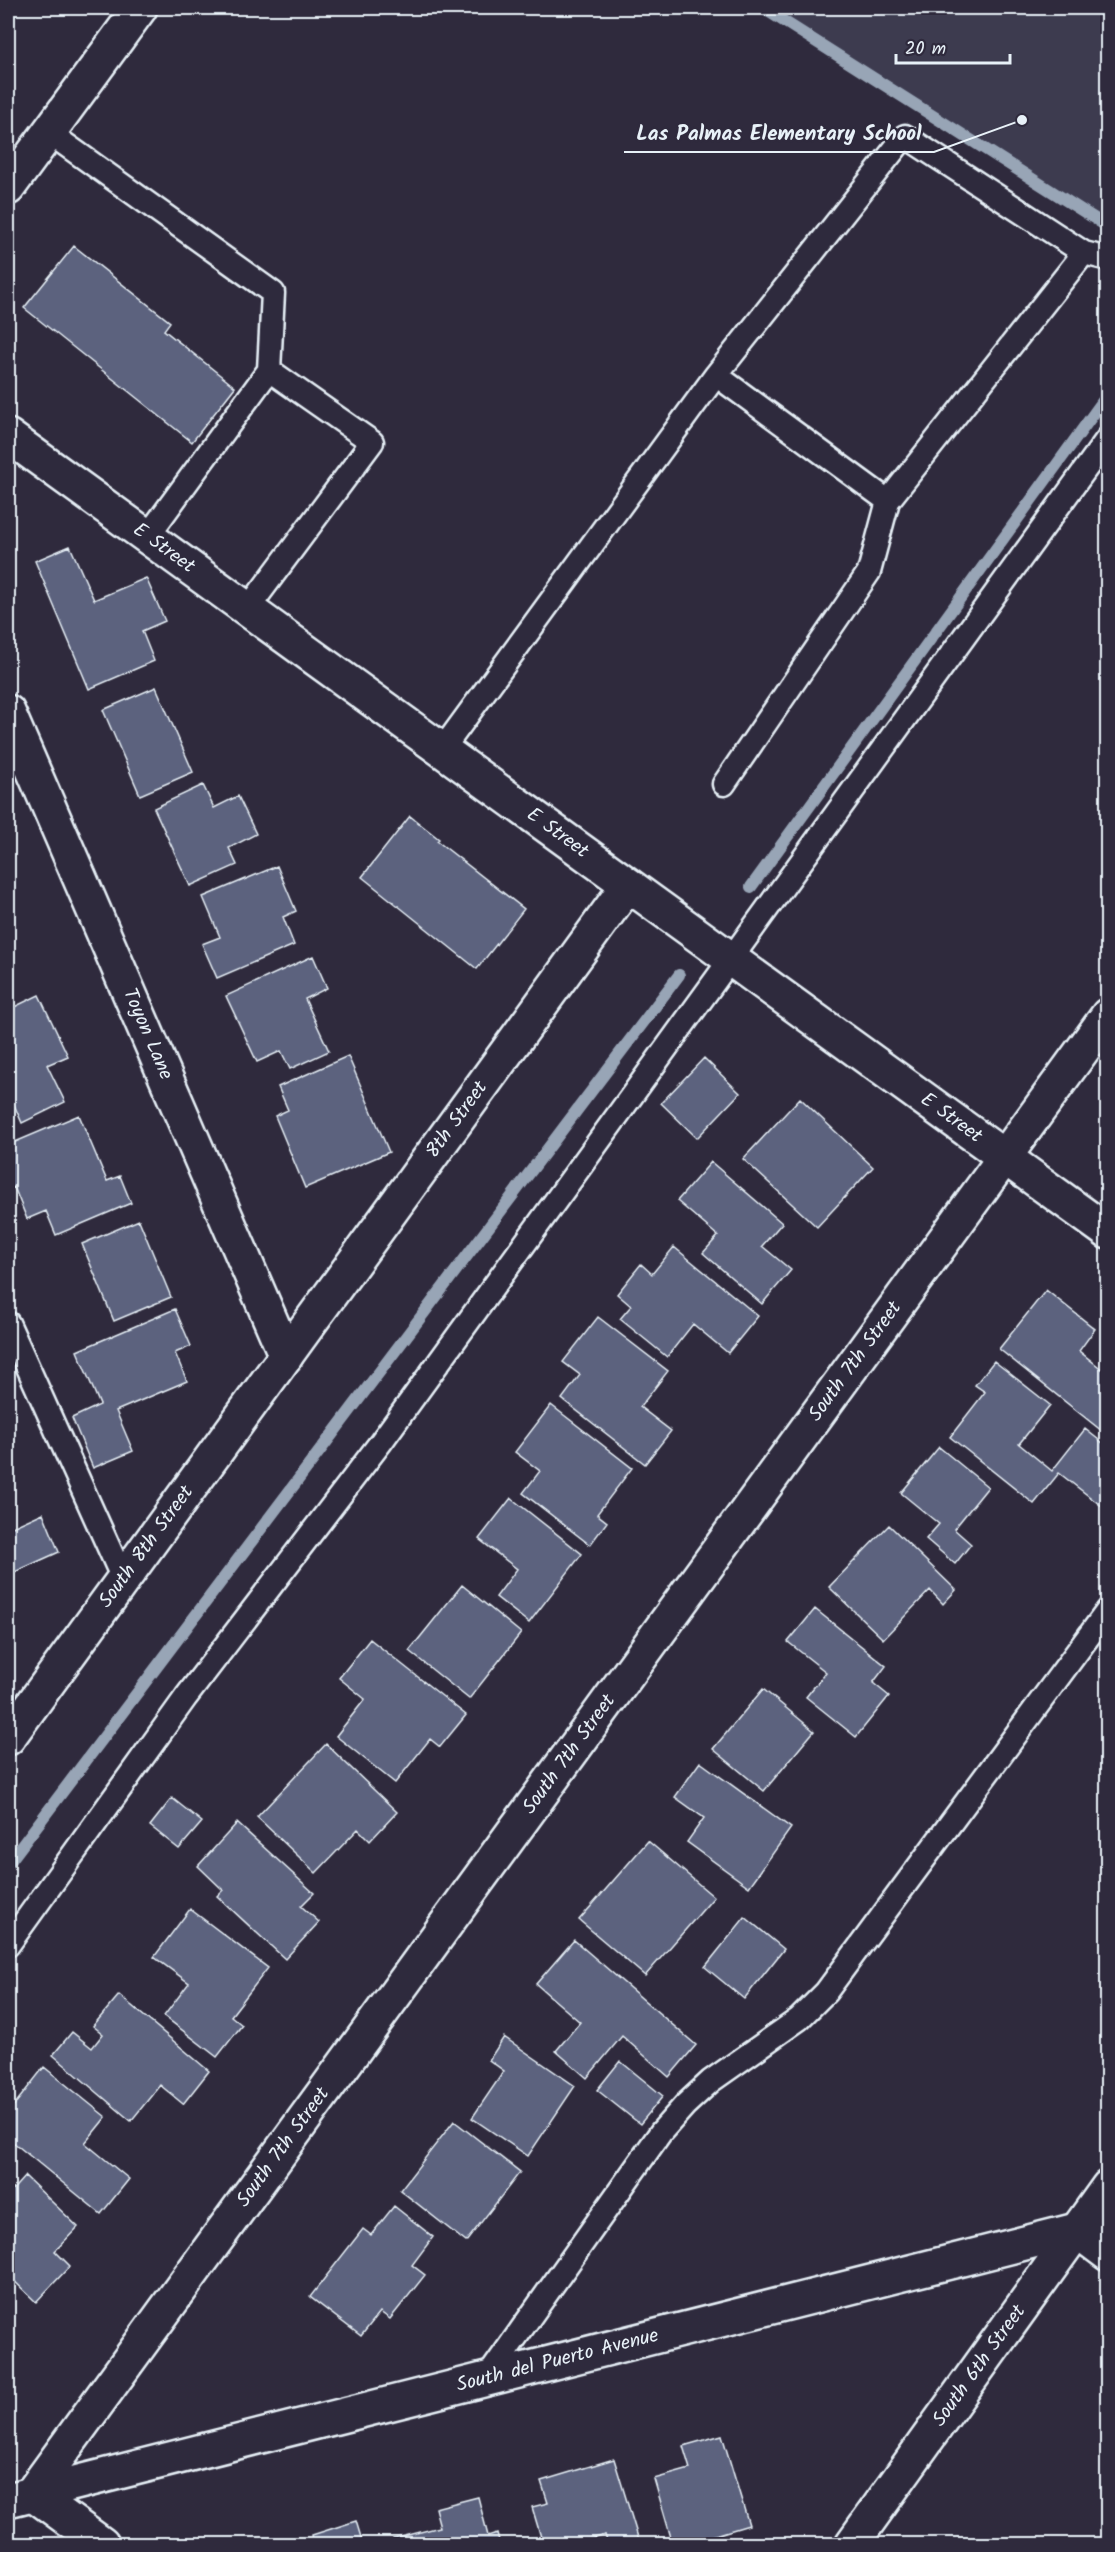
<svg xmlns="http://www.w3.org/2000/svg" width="1115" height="2552" font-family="Kalam,sans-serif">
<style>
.built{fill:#3c3b50}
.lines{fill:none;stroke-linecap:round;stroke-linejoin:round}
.stream{stroke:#98a5b6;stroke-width:12}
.building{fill:#5c627e;stroke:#e8f1f8;stroke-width:1.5}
.service-casing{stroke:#e8f1f8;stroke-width:27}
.minor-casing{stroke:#e8f1f8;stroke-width:38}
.tertiary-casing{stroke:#e8f1f8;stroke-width:38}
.service{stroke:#2f2a3d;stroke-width:22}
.minor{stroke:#2f2a3d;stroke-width:33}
.tertiary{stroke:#2f2a3d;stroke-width:33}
.labels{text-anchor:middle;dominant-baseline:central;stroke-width:4.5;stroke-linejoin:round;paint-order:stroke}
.street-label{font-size:20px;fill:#e8f1f8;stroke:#2f2a3d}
.leader{fill:none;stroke:#e8f1f8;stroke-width:2}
.callout-dot{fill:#e8f1f8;stroke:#2f2a3d;stroke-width:2}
.callout-label{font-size:21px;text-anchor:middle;font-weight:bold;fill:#e8f1f8;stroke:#2f2a3d;stroke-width:4.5;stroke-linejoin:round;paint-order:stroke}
</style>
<rect width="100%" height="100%" fill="#2f2a3d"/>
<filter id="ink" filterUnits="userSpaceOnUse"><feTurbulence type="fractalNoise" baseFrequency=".0167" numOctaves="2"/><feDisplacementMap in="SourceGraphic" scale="12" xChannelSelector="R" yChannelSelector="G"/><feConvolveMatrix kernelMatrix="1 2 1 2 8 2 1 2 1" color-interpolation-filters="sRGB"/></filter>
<g filter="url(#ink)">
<path class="built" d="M 764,8 L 1107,8 L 1107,233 Z"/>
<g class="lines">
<path class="stream" d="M 763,8 L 1108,227
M 751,887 L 1108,394
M 8,1864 L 679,975"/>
</g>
<path class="building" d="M 74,246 L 170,322 L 164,330 L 235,387 L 192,442 L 24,308 Z
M 70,546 L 94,600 L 146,578 L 165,621 L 142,631 L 154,661 L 89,689 L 35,561 Z
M 156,687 L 193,772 L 140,795 L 103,710 Z
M 203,785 L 214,808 L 238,796 L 256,834 L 229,848 L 237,865 L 190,886 L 154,808 Z
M 410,816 L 439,839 L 437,841 L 524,909 L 477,969 L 362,877 Z
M 277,866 L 296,911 L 283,917 L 294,945 L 217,978 L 202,944 L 220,937 L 203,897 Z
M 313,956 L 327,988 L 305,999 L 329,1051 L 290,1069 L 281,1051 L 257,1062 L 226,996 Z
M 39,995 L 68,1056 L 47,1065 L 65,1102 L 22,1123 L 8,1091 L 8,1010 Z
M 348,1056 L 389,1152 L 305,1188 L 275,1116 L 288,1110 L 278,1087 Z
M 704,1058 L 740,1093 L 697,1138 L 661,1103 Z
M 800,1098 L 873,1167 L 817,1227 L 743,1159 Z
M 79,1115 L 107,1181 L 120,1176 L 131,1203 L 56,1235 L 46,1211 L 27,1219 L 14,1187 L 8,1190 L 8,1145 Z
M 711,1162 L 782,1223 L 762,1246 L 791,1270 L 762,1304 L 703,1253 L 718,1236 L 677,1201 Z
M 139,1220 L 171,1297 L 114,1321 L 82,1244 Z
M 674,1247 L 758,1316 L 728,1353 L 693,1324 L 667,1357 L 620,1319 L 631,1306 L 617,1294 L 641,1264 L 652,1274 Z
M 1046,1290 L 1095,1329 L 1079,1351 L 1108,1374 L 1107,1435 L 999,1349 Z
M 175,1309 L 191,1346 L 175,1353 L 187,1381 L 116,1411 L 133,1451 L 93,1468 L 72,1418 L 100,1405 L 77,1351 Z
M 598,1317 L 668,1371 L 640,1407 L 671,1431 L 645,1464 L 562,1399 L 580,1375 L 563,1362 Z
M 994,1361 L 1050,1405 L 1019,1444 L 1052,1471 L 1085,1429 L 1108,1447 L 1108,1511 L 1059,1473 L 1034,1504 L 950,1437 L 985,1392 L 975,1385 Z
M 551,1405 L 632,1468 L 597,1514 L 607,1522 L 590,1545 L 523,1493 L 540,1471 L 515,1452 Z
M 939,1447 L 988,1487 L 954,1529 L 971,1544 L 955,1564 L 926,1539 L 939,1524 L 901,1493 Z
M 511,1498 L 582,1554 L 529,1623 L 496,1597 L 517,1569 L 479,1539 Z
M 43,1513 L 59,1552 L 8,1575 L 8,1529 Z
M 889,1525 L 956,1590 L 943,1604 L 930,1590 L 883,1639 L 829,1587 Z
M 462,1585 L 521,1633 L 469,1699 L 409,1651 Z
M 815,1609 L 886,1666 L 873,1683 L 889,1696 L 856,1737 L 806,1697 L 826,1672 L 788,1642 Z
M 370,1639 L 466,1715 L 440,1747 L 430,1739 L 395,1783 L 336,1736 L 365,1699 L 339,1678 Z
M 763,1689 L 814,1731 L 764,1791 L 713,1749 Z
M 326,1744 L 397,1812 L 370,1841 L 358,1829 L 316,1873 L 257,1817 Z
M 700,1762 L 791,1828 L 749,1887 L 687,1842 L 704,1818 L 675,1797 Z
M 172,1798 L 202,1822 L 179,1849 L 150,1826 Z
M 237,1823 L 314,1893 L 301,1906 L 319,1922 L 285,1959 L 217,1896 L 223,1890 L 198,1866 Z
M 648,1841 L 714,1897 L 645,1976 L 579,1920 Z
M 190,1909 L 268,1968 L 231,2016 L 242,2025 L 217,2057 L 164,2016 L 189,1983 L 154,1957 Z
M 745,1917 L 784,1949 L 744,1999 L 705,1967 Z
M 574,1940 L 696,2045 L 669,2077 L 622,2036 L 587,2078 L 556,2051 L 580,2022 L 536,1984 Z
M 119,1995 L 209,2071 L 183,2104 L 160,2085 L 131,2121 L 53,2055 L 72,2032 L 92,2048 L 103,2034 L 93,2026 Z
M 504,2037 L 575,2086 L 528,2156 L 472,2118 L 504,2071 L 489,2060 Z
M 620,2061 L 663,2096 L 640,2124 L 597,2090 Z
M 44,2067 L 106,2117 L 85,2143 L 129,2179 L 101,2214 L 8,2138 L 8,2113 Z
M 454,2121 L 520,2172 L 466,2242 L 400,2190 Z
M 25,2176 L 78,2227 L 55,2251 L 70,2266 L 36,2302 L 8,2275 L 8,2195 Z
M 394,2206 L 433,2237 L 412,2265 L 425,2275 L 390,2319 L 380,2312 L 361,2336 L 310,2297 L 363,2229 L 371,2235 Z
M 722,2435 L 749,2525 L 712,2536 L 715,2544 L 659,2544 L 672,2541 L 654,2479 L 690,2469 L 683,2446 Z
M 614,2459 L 640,2544 L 608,2544 L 605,2535 L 573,2544 L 543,2544 L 532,2507 L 548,2503 L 541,2481 Z
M 478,2497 L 488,2536 L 497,2533 L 500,2544 L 394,2544 L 393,2539 L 440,2527 L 435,2508 Z
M 356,2521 L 363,2544 L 297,2544 L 313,2540 L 312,2535 Z"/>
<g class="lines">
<g class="service-casing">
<path id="service" d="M 48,132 L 273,293 L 269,370 L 147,537
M 716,375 L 905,136 L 1084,253
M 247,610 L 372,442 L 269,370
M 442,750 L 716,375 L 888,501 L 1084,253 L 1108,259
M 724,784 L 869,572 L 888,501
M 8,1323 L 123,1579
M 8,1945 L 186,1697 L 381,1442 L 1108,438
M 487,2378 L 661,2132 L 685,2105 L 711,2081 L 799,2019 L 826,1992 L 1108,1610"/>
</g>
<g class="minor-casing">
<g id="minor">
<path d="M 8,188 L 140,8"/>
<path id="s1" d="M 8,436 L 1108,1232"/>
<path id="s2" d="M 8,712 L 286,1356"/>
<path id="s3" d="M 8,1738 L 628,885"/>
<path d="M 1076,2230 L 1108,2254"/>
<path id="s4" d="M 102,2544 L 32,2493 L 1108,1015"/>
<path id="s5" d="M 852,2544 L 1108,2187"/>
</g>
</g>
<g class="tertiary-casing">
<g id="tertiary">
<path id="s6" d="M 8,2500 L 1108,2222"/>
</g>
</g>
<use href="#service" class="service"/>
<use href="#minor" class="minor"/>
<use href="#tertiary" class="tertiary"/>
</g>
</g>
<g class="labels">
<g class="street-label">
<text stroke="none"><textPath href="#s1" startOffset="192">E Street</textPath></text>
<text stroke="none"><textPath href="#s1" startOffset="678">E Street</textPath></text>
<text stroke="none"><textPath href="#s2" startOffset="351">Toyon Lane</textPath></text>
<text stroke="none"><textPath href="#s1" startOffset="1164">E Street</textPath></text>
<text stroke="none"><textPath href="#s3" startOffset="764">8th Street</textPath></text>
<text stroke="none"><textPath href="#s4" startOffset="1486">South 7th Street</textPath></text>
<text stroke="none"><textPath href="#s3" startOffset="236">South 8th Street</textPath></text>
<text stroke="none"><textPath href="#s4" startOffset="1000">South 7th Street</textPath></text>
<text stroke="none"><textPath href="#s4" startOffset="514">South 7th Street</textPath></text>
<text stroke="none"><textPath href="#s6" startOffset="567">South del Puerto Avenue</textPath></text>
<text stroke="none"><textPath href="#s5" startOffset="219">South 6th Street</textPath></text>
</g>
</g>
<path class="leader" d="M1022 120L934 152H624"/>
<circle class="callout-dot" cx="1022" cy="120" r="6"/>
<g class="callout-label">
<text x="779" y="140">Las Palmas Elementary School</text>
</g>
<rect width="1115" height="2552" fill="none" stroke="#2f2a3d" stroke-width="30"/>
<rect x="15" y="15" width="1085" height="2522" fill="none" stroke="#e8f1f8" stroke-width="2" filter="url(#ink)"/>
<path d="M896 54v9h114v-9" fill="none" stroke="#e8f1f8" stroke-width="3"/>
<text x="905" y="54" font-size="18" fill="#e8f1f8" stroke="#2f2a3d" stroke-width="4.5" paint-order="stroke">20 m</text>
</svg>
